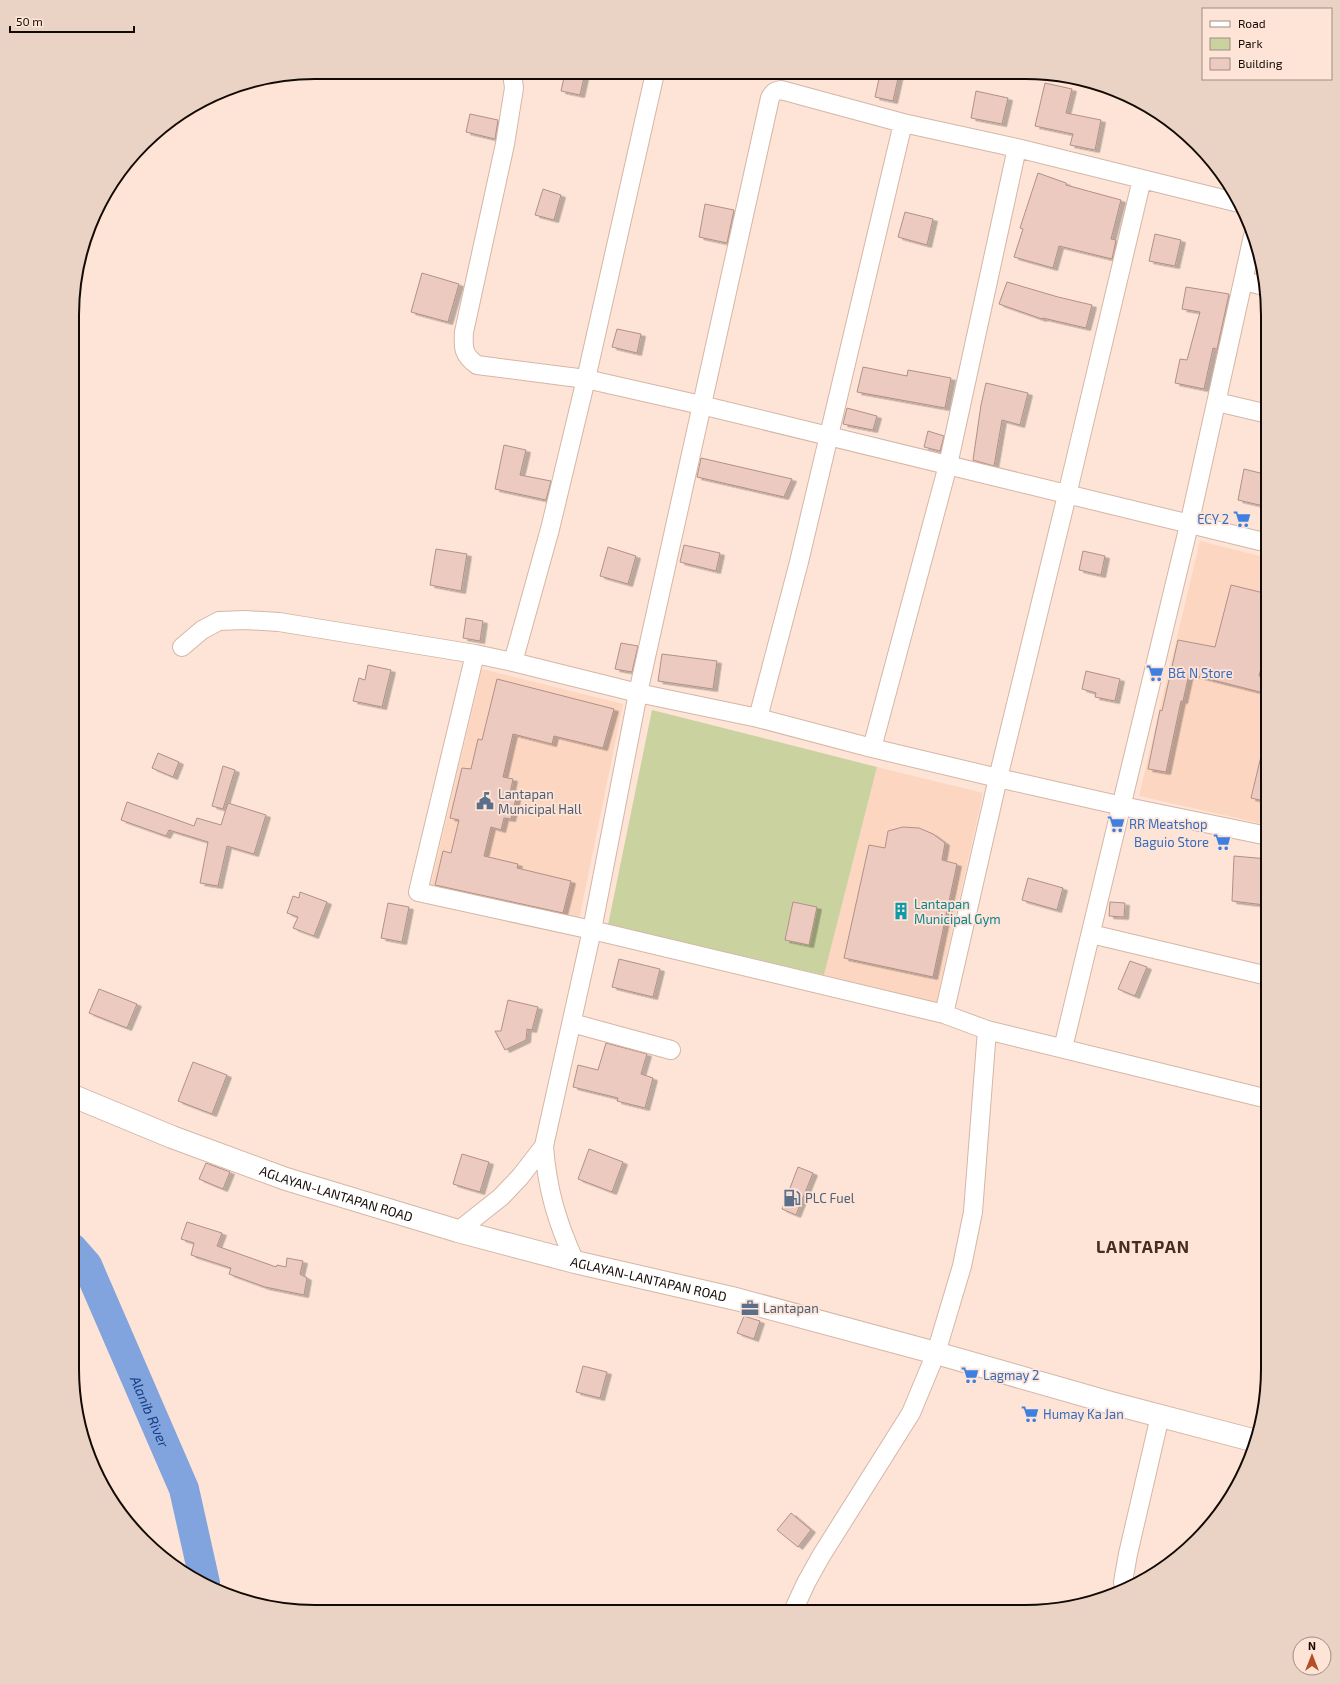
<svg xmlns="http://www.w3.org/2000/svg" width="1340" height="1684" font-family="'Exo 2',sans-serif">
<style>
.built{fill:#fcd6c1}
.green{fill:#cad39f}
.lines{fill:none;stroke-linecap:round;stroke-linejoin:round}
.river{stroke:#81a3de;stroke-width:30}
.building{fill:#edcac0;stroke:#b09087;filter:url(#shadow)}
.street-casing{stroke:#d5b6a6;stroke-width:20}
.primary-casing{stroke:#d5b6a6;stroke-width:24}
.street{stroke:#fff;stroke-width:18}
.primary{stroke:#fff;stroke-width:22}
.labels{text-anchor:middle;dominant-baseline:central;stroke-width:3.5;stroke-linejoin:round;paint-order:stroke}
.shop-label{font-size:13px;fill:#366cbe;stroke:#fde4d6;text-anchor:start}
.service-label{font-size:13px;fill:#4e5e75;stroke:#fde4d6;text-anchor:start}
.culture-label{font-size:13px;fill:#0d838f;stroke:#fde4d6;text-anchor:start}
.street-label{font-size:13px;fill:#140a05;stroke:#fde4d6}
.water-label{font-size:14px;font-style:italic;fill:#163c81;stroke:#fde4d6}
.district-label{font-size:17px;font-weight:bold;letter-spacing:1px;fill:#452e20;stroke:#fde4d6}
.rim{fill:none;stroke:#140a05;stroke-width:2}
</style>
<defs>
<filter id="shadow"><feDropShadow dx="4.5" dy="2.5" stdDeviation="0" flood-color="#0004"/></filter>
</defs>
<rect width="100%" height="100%" fill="#fde4d6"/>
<path class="built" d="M 1200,541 L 1268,558 L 1268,825 L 1139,796 Z
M 482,669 L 623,704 L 579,920 L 430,888 Z
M 877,767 L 983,793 L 936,1003 L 824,975 Z"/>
<path class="green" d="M 652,710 L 877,767 L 824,975 L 608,925 Z"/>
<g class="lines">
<path class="river" id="s1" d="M 72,1248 L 87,1265 L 184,1489 L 205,1583"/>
</g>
<path class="building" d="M 565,73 L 585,73 L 580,95 L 561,91 Z
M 880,74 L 899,74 L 893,101 L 875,97 Z
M 1045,83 L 1072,89 L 1066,113 L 1101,120 L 1095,150 L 1070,145 L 1073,134 L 1035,126 Z
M 976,91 L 1008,98 L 1002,124 L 971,118 Z
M 470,114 L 498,120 L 495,139 L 466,132 Z
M 1038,173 L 1066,183 L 1066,185 L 1121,200 L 1111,239 L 1116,240 L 1112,259 L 1059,246 L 1053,268 L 1014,257 L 1023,229 L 1020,228 Z
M 543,189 L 561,195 L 554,220 L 535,215 Z
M 705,204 L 734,210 L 727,243 L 699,237 Z
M 905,212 L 933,219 L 927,245 L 898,237 Z
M 1155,234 L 1181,240 L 1175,266 L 1149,261 Z
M 422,273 L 459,284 L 448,322 L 411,312 Z
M 1007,282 L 1058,297 L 1092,305 L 1086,328 L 1043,318 L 1042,319 L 999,304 Z
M 1186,287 L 1229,294 L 1217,349 L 1213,348 L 1204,389 L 1175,383 L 1180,359 L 1187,360 L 1200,312 L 1182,309 Z
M 617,329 L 641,334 L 637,353 L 612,347 Z
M 863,367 L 907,376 L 908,370 L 951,378 L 945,408 L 857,392 Z
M 986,383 L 1028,393 L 1020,425 L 1002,420 L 994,466 L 973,460 L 981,405 Z
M 847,408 L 877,416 L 873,430 L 843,424 Z
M 928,431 L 944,436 L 940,451 L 924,447 Z
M 504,445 L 526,450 L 520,475 L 551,481 L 546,500 L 495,489 Z
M 701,458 L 792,479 L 784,497 L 697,477 Z
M 1244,469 L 1268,475 L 1268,507 L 1238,500 Z
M 684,545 L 720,553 L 716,571 L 680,562 Z
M 608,547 L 636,556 L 628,584 L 600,576 Z
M 436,549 L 467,554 L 461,591 L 430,585 Z
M 1083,551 L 1105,556 L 1101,575 L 1079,570 Z
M 1231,585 L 1268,594 L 1268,640 L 1259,676 L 1268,677 L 1268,694 L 1189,674 L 1183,701 L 1181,701 L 1166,772 L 1148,769 L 1160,710 L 1162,711 L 1178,640 L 1215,647 Z
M 466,618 L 483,621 L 480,641 L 463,638 Z
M 621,643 L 638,646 L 632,672 L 615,669 Z
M 662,654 L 717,661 L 713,689 L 658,681 Z
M 368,665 L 391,670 L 382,707 L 353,701 L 359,678 L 365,680 Z
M 1086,671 L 1120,679 L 1115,701 L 1095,697 L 1096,693 L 1082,689 Z
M 497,679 L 614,709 L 603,748 L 554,736 L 552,744 L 513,734 L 503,777 L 513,779 L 510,793 L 517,794 L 511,819 L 504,818 L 501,830 L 491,827 L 484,856 L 518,864 L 517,868 L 571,881 L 563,913 L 435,885 L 443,851 L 451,853 L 459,820 L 450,818 L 462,768 L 471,769 L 478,739 L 482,740 Z
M 1263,748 L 1268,748 L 1268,802 L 1251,798 Z
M 158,753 L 179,762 L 173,777 L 152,768 Z
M 223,766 L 235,770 L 223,809 L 212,806 Z
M 127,802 L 194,826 L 197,818 L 221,825 L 228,803 L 266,815 L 254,854 L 227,846 L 218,886 L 200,883 L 208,842 L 169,830 L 166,836 L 121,820 Z
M 903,827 L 919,828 L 933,834 L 945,843 L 942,860 L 957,864 L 933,977 L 844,958 L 869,845 L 885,848 L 888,831 Z
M 1234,856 L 1268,859 L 1268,886 L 1265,905 L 1232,901 Z
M 1028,878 L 1063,888 L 1057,910 L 1022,900 Z
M 300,892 L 327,902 L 314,936 L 293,928 L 298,917 L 287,913 L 293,896 L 299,898 Z
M 793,902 L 817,907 L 809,945 L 785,940 Z
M 1110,902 L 1125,903 L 1124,917 L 1109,916 Z
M 388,903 L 409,907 L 402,942 L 381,938 Z
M 619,959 L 660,969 L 653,997 L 612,987 Z
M 1130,961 L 1147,967 L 1135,996 L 1118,989 Z
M 99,989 L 137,1004 L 127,1028 L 89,1013 Z
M 508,1000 L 538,1007 L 532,1030 L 527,1029 L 526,1040 L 505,1050 L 495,1031 L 501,1031 Z
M 606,1043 L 647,1054 L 641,1074 L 653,1078 L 645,1108 L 617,1101 L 618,1098 L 573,1087 L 578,1065 L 598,1070 Z
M 193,1062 L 227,1075 L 212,1114 L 178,1101 Z
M 589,1149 L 623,1162 L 612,1192 L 578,1179 Z
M 462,1154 L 489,1162 L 480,1192 L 453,1184 Z
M 206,1163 L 230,1172 L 223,1189 L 199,1179 Z
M 798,1167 L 813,1173 L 796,1215 L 782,1209 Z
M 187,1222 L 222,1233 L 217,1246 L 276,1267 L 277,1265 L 286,1267 L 287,1258 L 303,1261 L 300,1274 L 307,1278 L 304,1295 L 265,1287 L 229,1274 L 231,1268 L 191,1255 L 194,1243 L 181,1239 Z
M 744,1316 L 760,1321 L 754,1339 L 737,1333 Z
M 583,1366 L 607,1372 L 600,1398 L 576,1392 Z
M 791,1513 L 811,1530 L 798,1547 L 777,1530 Z"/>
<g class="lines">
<g class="street-casing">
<path id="street" d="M 512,73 L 514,88 L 505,144 L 464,332 C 463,348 463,355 477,365 L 586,379 L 701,405 L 1268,543
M 1244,281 L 1264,286
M 1217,402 L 1268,414
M 182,647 L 202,630 L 219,621 L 245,620 L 279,622 L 475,654 L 513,662 L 638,693 L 758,718 L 872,748 L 998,778 L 1122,806 L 1268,836
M 475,654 L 418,892 L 592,930 L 944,1014 L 987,1030 L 1268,1099
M 513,662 L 550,529 L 586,379 L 655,73
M 758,718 L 799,562 L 903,123
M 872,748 L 948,465 L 1017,148
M 1091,934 L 1268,976
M 944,1014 L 998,778 L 1067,495 L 1142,179
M 572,1023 L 671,1050
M 1063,1048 L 1189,525 L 1253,236
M 458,1231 L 501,1197 L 520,1177 L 544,1146
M 575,1262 C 557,1222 547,1189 544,1146 L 592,930 L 638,693 L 770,98 C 773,92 775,91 781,90 L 903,123 L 1017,148 L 1239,203
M 1124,1589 L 1123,1582 L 1128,1554 L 1160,1416
M 793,1611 L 806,1583 L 821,1556 L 911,1413 L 936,1353 L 962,1266 L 973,1212 L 987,1030"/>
</g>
<g class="primary-casing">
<g id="primary">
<path id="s2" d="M 73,1096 L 172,1137 L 286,1179 L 458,1231 L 575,1262 L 736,1299 L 936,1353 L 1111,1403 L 1256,1441"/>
</g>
</g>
<use href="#street" class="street"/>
<use href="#primary" class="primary"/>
</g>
<defs>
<g id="supermarket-bare" transform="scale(1.38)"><path d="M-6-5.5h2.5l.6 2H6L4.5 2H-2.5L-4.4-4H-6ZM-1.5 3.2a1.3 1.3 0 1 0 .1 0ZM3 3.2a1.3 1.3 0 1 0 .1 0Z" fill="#3f7fe0" stroke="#fde4d6" stroke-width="2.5" paint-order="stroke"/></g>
<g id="civic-bare" transform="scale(1.38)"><path d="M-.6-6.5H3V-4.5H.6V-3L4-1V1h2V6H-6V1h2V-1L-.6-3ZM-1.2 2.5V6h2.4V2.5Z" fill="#5c6f8a" stroke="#fde4d6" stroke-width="2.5" paint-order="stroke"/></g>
<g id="building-bare" transform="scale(1.38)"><path d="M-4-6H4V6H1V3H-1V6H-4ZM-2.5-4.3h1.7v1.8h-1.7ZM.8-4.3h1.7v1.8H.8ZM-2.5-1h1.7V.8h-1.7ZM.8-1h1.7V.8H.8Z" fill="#0f9aa8" stroke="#fde4d6" stroke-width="2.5" paint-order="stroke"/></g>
<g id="fuel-bare" transform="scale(1.38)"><path d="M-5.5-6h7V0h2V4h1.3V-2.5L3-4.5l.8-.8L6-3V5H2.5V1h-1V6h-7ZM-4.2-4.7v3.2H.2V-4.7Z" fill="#5c6f8a" stroke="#fde4d6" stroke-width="2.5" paint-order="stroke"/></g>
<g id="office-bare" transform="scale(1.38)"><path d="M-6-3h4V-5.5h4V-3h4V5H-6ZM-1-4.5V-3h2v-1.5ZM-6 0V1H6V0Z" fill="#5c6f8a" stroke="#fde4d6" stroke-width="2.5" paint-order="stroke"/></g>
</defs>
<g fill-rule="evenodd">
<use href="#supermarket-bare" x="1242" y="519"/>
<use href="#supermarket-bare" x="1155" y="673"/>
<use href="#civic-bare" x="485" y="801"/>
<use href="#supermarket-bare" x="1116" y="824"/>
<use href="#supermarket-bare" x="1222" y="842"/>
<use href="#building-bare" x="901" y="911"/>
<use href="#fuel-bare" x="792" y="1198"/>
<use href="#office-bare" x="750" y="1308"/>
<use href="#supermarket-bare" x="970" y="1375"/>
<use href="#supermarket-bare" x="1030" y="1414"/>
</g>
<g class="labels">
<g class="shop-label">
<text x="1229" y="519" text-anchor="end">ECY 2</text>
<text x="1168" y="673">B&amp; N Store</text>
<text x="1129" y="824">RR Meatshop</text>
<text x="1209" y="842" text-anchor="end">Baguio Store</text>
<text x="983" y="1375">Lagmay 2</text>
<text x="1043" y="1414">Humay Ka Jan</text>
</g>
<g class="service-label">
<text x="498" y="794">Lantapan<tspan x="498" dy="15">Municipal Hall</tspan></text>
<text x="805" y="1198">PLC Fuel</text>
<text x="763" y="1308">Lantapan</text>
</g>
<g class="culture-label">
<text x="914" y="904">Lantapan<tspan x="914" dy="15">Municipal Gym</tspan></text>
</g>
<g class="street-label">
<text stroke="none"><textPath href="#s2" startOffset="281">AGLAYAN-LANTAPAN ROAD</textPath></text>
<text stroke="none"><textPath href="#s2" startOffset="605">AGLAYAN-LANTAPAN ROAD</textPath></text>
</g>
<g class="water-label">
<text stroke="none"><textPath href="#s1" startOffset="182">Alanib River</textPath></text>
</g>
<g class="district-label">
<text x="1143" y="1246">LANTAPAN</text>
</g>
</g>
<path d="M0 0H1340V1684H0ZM315 79H1025A236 236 0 0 1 1261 315V1369A236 236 0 0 1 1025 1605H315A236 236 0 0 1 79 1369V315A236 236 0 0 1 315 79Z" fill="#ead3c5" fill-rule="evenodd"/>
<path class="rim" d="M315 79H1025A236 236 0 0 1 1261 315V1369A236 236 0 0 1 1025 1605H315A236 236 0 0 1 79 1369V315A236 236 0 0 1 315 79Z"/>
<rect x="1202" y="8" width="130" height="72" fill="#fde4d6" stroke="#a08d82"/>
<rect x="1210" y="21" width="20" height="6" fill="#ffffff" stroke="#a08d82"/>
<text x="1238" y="28" font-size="12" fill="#140a05">Road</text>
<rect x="1210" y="38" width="20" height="12" fill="#cad39f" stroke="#a08d82"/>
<text x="1238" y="48" font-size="12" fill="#140a05">Park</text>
<rect x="1210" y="58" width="20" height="12" fill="#edcac0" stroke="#a08d82"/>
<text x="1238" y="68" font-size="12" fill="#140a05">Building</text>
<g transform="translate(1312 1656)"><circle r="19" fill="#fde4d6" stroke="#a08d82"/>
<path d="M0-3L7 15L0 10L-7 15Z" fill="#b44c27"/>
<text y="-6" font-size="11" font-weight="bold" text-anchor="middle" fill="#140a05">N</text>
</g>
<path d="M10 26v6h124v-6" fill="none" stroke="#140a05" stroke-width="2"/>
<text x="16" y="26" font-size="12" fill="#140a05" stroke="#fde4d6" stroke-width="3" paint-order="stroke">50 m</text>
</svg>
